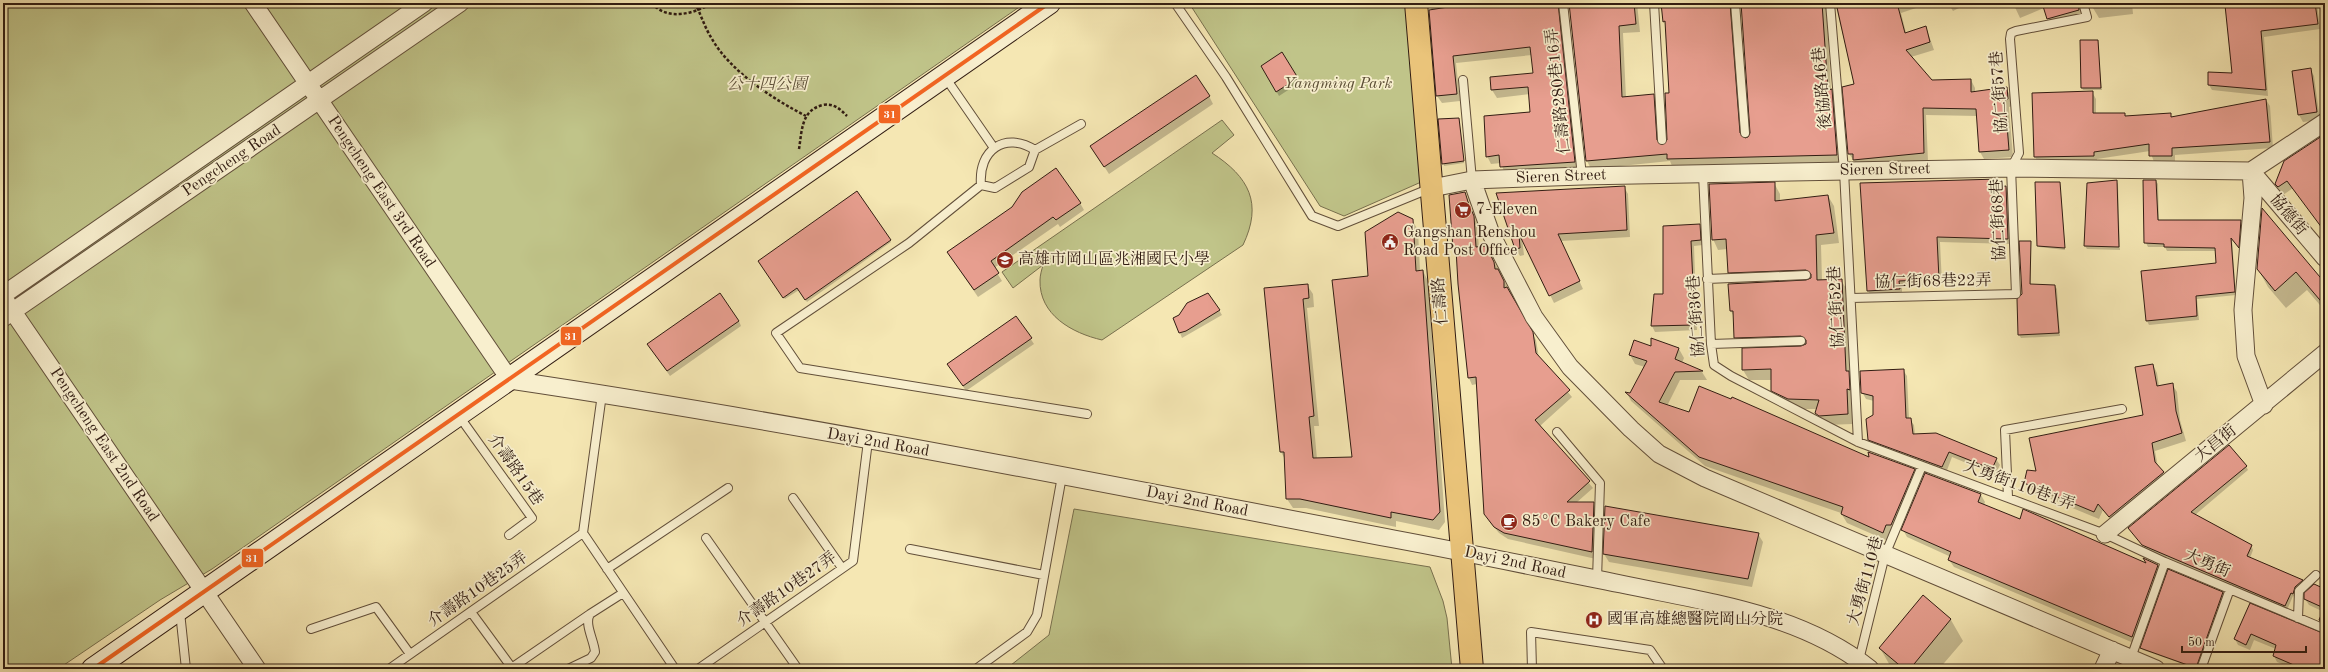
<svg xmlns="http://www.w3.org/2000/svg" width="2328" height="672" font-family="'Old Standard TT','Noto Serif TC',serif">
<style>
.green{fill:#c0c489;stroke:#78704e}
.shadow{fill:#0003;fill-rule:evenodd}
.building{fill:#e79e8f;stroke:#311c12}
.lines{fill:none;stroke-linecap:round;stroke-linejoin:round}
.service-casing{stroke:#624f3a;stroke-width:10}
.minor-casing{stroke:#624f3a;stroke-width:19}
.secondary-casing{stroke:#311c12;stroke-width:24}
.primary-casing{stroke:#311c12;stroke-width:24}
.path{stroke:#311c12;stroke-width:2.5;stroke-dasharray:3 2;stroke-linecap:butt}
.service{stroke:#f8efce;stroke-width:8}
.minor{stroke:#f8efce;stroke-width:17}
.secondary{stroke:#f8efce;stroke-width:22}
.primary{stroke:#eac47a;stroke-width:22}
.bus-1-casing{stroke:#f8efce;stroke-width:7}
.bus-1{stroke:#f26522;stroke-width:4}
.labels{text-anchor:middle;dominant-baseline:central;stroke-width:3.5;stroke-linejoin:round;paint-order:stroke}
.park-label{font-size:16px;font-style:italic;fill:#5c4e36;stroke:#f8efce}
.street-label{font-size:16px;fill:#311c12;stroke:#f8efce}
.poi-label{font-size:16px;fill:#311c12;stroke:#f8efce;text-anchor:start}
.line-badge{stroke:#f8efce;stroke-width:1.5}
.badge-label{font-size:11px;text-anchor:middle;font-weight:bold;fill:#fff}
</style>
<rect width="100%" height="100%" fill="#f5e7b3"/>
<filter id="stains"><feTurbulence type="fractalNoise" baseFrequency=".005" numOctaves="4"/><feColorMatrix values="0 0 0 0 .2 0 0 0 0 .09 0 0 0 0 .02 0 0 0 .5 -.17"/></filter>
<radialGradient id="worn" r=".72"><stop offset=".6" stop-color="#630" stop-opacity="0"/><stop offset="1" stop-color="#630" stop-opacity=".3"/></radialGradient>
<path class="green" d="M 3,3 L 1025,3 L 212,569 L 160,600 L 58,669 L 3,669 Z
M 1189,3 L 1410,3 L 1428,179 L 1344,216 L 1320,206 Z
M 1222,120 L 1234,135 L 1212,153 C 1249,177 1263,203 1243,245 L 1102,340 C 1072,333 1039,315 1040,280 C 1040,275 1042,269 1043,265 L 1013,288 L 1002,272 Z
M 1074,509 L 1430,567 L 1443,601 L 1447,618 L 1452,669 L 1006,669 L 1049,635 Z"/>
<path class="shadow" d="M 1431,3 L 1637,3 L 1640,32 L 1623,33 L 1626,98 L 1653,95 L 1658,103 L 1660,146 L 1665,146 L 1669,140 L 1670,93 L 1666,26 L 1664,21 L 1662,3 L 1826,3 L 1831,90 L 1835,98 L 1841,162 L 1672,166 L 1670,161 L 1591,169 L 1587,161 L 1570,7 L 1568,5 L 1563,6 L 1579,170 L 1505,174 L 1501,163 L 1491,164 L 1487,156 L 1532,113 L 1530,94 L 1497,98 L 1492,90 L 1491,78 L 1534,74 L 1532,55 L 1456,63 L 1460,101 L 1442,103 L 1437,96 ZM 1739,5 L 1742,5 L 1751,133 L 1745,140 L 1743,138 Z
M 1835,3 L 1931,3 L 1901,13 L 1906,33 L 1926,27 L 1934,50 L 1911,57 L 1932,81 L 1971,80 L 1975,88 L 1975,92 L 2006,88 L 2010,95 L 2012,106 L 2009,107 L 2013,157 L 1984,159 L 1980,152 L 1977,116 L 1926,115 L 1928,161 L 1859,167 L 1849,154 L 1844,87 L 1855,84 Z
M 1948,3 L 1969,3 L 1953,11 Z
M 2013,3 L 2132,3 L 2133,14 L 2099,18 L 2093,8 L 2087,6 L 2083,18 L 2053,27 L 2044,8 L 2020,18 Z
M 2250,3 L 2317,3 L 2320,29 L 2264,37 L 2268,96 L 2212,90 L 2209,85 L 2233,74 Z
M 2097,41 L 2102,90 L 2083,90 L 2082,88 Z
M 1281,54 L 1299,83 L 1279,96 L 1262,66 Z
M 2310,69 L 2314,76 L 2320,120 L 2303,122 L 2299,115 Z
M 2092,92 L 2096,99 L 2096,114 L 2124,114 L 2126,117 L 2170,114 L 2172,118 L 2266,100 L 2270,106 L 2273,148 L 2175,155 L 2175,162 L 2154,162 L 2150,151 L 2097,159 L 2097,162 L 2039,163 L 2035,157 Z
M 1209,96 L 1213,104 L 1109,174 L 1096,154 Z
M 1459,119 L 1464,163 L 1444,166 L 1439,120 Z
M 2325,135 L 2325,232 L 2293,188 L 2283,195 L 2276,184 Z
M 1997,180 L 2001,188 L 2006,187 L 2009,192 L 2011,244 L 1940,242 L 1942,284 L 1902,286 L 1902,294 L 1871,296 L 1868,291 Z
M 2116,181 L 2118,184 L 2120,250 L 2087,249 L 2085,246 Z
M 2144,181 L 2156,181 L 2158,184 L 2159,221 L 2240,221 L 2242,225 L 2240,249 L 2232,240 L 2236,295 L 2197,299 L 2199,320 L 2149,325 L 2147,321 L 2142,272 L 2217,264 L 2216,251 L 2167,251 L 2165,247 L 2148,247 L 2146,243 Z
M 1774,183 L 1780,194 L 1780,201 L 1828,196 L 1834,206 L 1839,243 L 1821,245 L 1822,281 L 1841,280 L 1847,290 L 1853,424 L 1825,425 L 1816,413 L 1817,409 L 1794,409 L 1778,401 L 1772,390 L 1772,380 L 1749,380 L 1743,370 L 1743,348 L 1735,337 L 1734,317 L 1731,311 L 1736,284 L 1729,272 L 1727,249 L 1718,250 L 1713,239 Z
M 2060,183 L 2065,250 L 2039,247 L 2038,245 Z
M 1624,187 L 1628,194 L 1630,237 L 1561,241 L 1583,289 L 1554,303 L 1522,238 L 1524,255 L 1520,256 L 1516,249 L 1497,194 Z
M 857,193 L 891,242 L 807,302 L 799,290 L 785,299 L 759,261 Z
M 1465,193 L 1477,224 L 1479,248 L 1490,254 L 1536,340 L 1539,358 L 1572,397 L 1540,426 L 1593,488 L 1576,503 L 1593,503 L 1597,510 L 1596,559 L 1508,539 L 1499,533 L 1489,521 L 1477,384 L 1472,385 L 1469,378 L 1458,256 L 1454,249 Z
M 1080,203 L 1084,210 L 1060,227 L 1058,224 L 994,268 L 1002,281 L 978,297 L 948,253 Z
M 2263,210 L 2325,284 L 2325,311 L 2307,290 L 2286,308 L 2268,287 L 2258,269 Z
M 1412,220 L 1418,230 L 1420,271 L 1423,271 L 1428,281 L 1445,522 L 1439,530 L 1396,521 L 1396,527 L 1306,508 L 1293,508 L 1287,499 L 1286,461 L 1281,452 L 1265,289 L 1307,285 L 1313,294 L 1314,307 L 1307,308 L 1319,426 L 1314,426 L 1317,459 L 1353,458 L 1369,277 Z
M 1699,225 L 1702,231 L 1703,245 L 1694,246 L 1697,330 L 1655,332 L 1652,326 L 1655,295 L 1664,295 L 1664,227 Z
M 2030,242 L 2031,285 L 2055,286 L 2057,289 L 2060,336 L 2021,338 L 2019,335 Z
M 1219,310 L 1222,315 L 1182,338 L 1174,318 Z
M 1016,317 L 1034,344 L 966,391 L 952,369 Z
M 739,321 L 741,326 L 670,376 L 651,349 Z
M 1652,340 L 1679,349 L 1684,358 L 1682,363 L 1702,372 L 1707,380 L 1680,380 L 1667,406 L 1914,470 L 1919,479 L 1888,541 L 1847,523 L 1841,513 L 1705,466 L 1631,401 L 1627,393 L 1630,394 L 1645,367 L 1635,364 L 1630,355 L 1652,347 Z
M 2153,365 L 2157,373 L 2159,386 L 2172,384 L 2177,392 L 2180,420 L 2186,441 L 2155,451 L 2158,467 L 2168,480 L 2114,524 L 2103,510 L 2099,519 L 2029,490 L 2025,482 L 2037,472 L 2145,415 Z
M 1903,370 L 1907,376 L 1909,419 L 1914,425 L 1915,435 L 1996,459 L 2000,465 L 1995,475 L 1952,457 L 1946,473 L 1872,446 L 1869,439 L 1874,415 L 1874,401 L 1866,399 L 1862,392 Z
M 2246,466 L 2248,470 L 2195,515 L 2251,545 L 2253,550 L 2250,558 L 2302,581 L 2305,585 L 2296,598 L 2293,596 L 2287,610 L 2146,549 L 2129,528 Z
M 1926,474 L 1981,495 L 1985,502 L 1984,505 L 2021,520 L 2147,564 L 2157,566 L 2162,573 L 2136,644 L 1954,567 L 1949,560 L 1951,557 L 1907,537 L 1903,530 Z
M 1758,534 L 1763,542 L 1752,587 L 1609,562 L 1604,554 Z
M 2314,586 L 2325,588 L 2325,627 L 2320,620 L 2324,612 L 2309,605 L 2305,599 Z
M 2222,593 L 2224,595 L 2197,669 L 2143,650 L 2141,648 Z
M 1923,597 L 1951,620 L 1963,641 L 1939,669 L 1892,669 L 1880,648 Z
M 2250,605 L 2325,634 L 2325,669 L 2294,669 L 2277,662 L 2274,656 L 2276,649 L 2254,640 L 2250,650 L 2238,645 L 2235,639 Z"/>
<path class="building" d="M 1474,3 L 1558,3 L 1575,162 L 1500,167 L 1499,155 L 1486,157 L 1484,116 L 1530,112 L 1528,87 L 1491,90 L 1490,77 L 1533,73 L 1530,47 L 1453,56 L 1457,94 L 1436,96 L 1429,10 Z
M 1569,3 L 1634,3 L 1636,24 L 1619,26 L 1622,97 L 1654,94 L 1657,140 L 1662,145 L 1667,140 L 1665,93 L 1669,93 L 1665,21 L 1663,22 L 1661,3 L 1730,3 L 1740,133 L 1745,138 L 1748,137 L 1750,133 L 1741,3 L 1822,3 L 1828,90 L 1832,89 L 1837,155 L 1667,159 L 1667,154 L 1586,161 Z
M 1836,3 L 1897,3 L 1905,33 L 1926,26 L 1930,42 L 1906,50 L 1932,80 L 1971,79 L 1971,92 L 2007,87 L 2008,99 L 2005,100 L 2009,150 L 1979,152 L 1976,109 L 1923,108 L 1924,153 L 1853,160 L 1853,154 L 1848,154 L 1842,87 L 1854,84 Z
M 2042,3 L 2078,3 L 2079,10 L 2047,19 Z
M 2241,3 L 2315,3 L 2318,24 L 2261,31 L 2266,90 L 2208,85 L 2208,72 L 2232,73 L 2225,5 Z
M 2080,40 L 2098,40 L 2101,88 L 2081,88 Z
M 1282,52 L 1298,78 L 1276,92 L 1261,66 Z
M 2311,68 L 2317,112 L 2298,115 L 2292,71 Z
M 1196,75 L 1210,96 L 1104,167 L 1090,146 Z
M 2093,91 L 2093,113 L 2125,113 L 2125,116 L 2171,113 L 2171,117 L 2266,99 L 2270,142 L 2172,148 L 2172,156 L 2149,156 L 2149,144 L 2094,152 L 2094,156 L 2034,157 L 2032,93 Z
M 1459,118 L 1464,161 L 1442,164 L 1438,119 Z
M 2325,134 L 2325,232 L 2287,181 L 2278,187 L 2275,184 L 2284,161 Z
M 1056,168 L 1081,203 L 1056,220 L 1053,217 L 991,261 L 999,273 L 974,290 L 947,252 L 1012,207 L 1022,192 Z
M 1998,179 L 1998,187 L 2006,186 L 2008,239 L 1937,237 L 1939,279 L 1899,281 L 1900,289 L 1867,291 L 1860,183 Z
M 2117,180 L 2119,247 L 2084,246 L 2087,183 Z
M 2143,180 L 2156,180 L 2158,220 L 2241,220 L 2239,248 L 2231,238 L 2235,292 L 2196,296 L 2197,316 L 2146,321 L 2141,271 L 2216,263 L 2215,248 L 2164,247 L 2164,244 L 2144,243 Z
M 1775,182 L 1775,201 L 1828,195 L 1834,233 L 1816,235 L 1817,280 L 1842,279 L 1846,371 L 1849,371 L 1850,390 L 1847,389 L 1848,414 L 1819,416 L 1815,413 L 1819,400 L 1788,399 L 1771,391 L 1771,369 L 1742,370 L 1742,348 L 1801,346 L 1806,344 L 1806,340 L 1801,336 L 1734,338 L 1733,311 L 1730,311 L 1728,284 L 1806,280 L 1811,278 L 1811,274 L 1806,270 L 1728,273 L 1726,239 L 1712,240 L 1709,184 Z
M 2035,182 L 2060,182 L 2065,248 L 2037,246 Z
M 1625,186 L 1627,230 L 1558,234 L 1580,281 L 1549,296 L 1519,234 L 1520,248 L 1515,249 L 1496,193 Z
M 857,191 L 891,240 L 805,300 L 797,288 L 783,298 L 758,261 Z
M 1465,192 L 1469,205 L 1474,216 L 1476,247 L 1486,246 L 1494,262 L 1495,269 L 1498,269 L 1504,281 L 1504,288 L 1507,287 L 1533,332 L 1536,353 L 1570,390 L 1535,420 L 1590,481 L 1567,502 L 1594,502 L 1592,552 L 1504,533 L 1494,527 L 1484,514 L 1476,377 L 1468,378 L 1458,284 L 1456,249 L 1453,249 L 1449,195 Z
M 2262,208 L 2325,283 L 2325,306 L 2296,272 L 2275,291 L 2257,269 Z
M 1398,212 L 1413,219 L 1416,271 L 1423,270 L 1440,512 L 1433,520 L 1391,512 L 1391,518 L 1300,499 L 1286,499 L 1284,452 L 1280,452 L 1264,288 L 1308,284 L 1309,298 L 1303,299 L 1314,416 L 1309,417 L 1313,458 L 1352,457 L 1332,280 L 1368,276 L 1365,232 Z
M 1700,224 L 1701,240 L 1691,241 L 1695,325 L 1651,326 L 1654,294 L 1663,294 L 1663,226 Z
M 2019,241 L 2031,241 L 2030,284 L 2055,285 L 2059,333 L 2018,335 L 2017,299 L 2022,294 Z
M 720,293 L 739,321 L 667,371 L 647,344 Z
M 1208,293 L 1220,310 L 1186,331 L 1179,333 L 1173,318 L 1179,315 L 1187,303 Z
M 1016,316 L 1032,338 L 963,386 L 947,364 Z
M 1651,338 L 1679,348 L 1675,359 L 1703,371 L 1675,372 L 1659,402 L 1689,412 L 1699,386 L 1731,399 L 1732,397 L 1869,457 L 1868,452 L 1915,469 L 1891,525 L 1886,525 L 1883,533 L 1841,514 L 1843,507 L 1699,457 L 1625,392 L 1630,393 L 1647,361 L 1629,355 L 1634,340 L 1651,346 Z
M 2153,364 L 2157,386 L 2173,383 L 2176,411 L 2182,433 L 2152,443 L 2155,462 L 2164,472 L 2109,517 L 2098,504 L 2094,512 L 2024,483 L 2027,470 L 2036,471 L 2029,438 L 2143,415 L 2135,367 Z
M 1904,369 L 1906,418 L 1911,418 L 1913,434 L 1936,433 L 1997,458 L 1992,469 L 1949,452 L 1942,467 L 1868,440 L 1866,419 L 1873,415 L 1873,396 L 1861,393 L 1860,371 Z
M 2229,445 L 2247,466 L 2191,512 L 2252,545 L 2247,556 L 2303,580 L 2295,587 L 2293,594 L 2291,593 L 2285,606 L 2142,545 L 2128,528 Z
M 1925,473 L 1981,494 L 1978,502 L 2020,519 L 2023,509 L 2146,563 L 2143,558 L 2158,565 L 2132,637 L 1948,560 L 1951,552 L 1901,530 Z
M 1605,506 L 1759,533 L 1748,579 L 1603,554 Z
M 2168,569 L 2223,592 L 2196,668 L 2140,648 Z
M 2314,584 L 2325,589 L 2325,623 L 2319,620 L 2324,608 L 2304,599 L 2304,593 Z
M 1923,595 L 1951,619 L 1910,669 L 1904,669 L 1879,648 Z
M 2250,603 L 2325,634 L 2325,669 L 2303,669 L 2273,656 L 2276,645 L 2251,634 L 2246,645 L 2234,639 Z"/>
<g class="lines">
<g class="service-casing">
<path id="service" d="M 1175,3 L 1226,77 L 1312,216 L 1338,226 L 1431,188
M 1563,3 L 1582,176
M 1654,3 L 1662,140
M 1735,3 L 1745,133
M 1830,3 L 1844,171 L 1858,442
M 945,77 L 994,148
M 1463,80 L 1472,180
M 1081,124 L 1035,150 L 1029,167 L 995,188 L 981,185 L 909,243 L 776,333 L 800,368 L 1087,414
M 1703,174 L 1711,344 L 1714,365 L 1731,376 L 1858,442 L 2105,534 L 2165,562 L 2325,629
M 981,185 C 978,150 1005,131 1035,150
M 1707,279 L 1806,275
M 1851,298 L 2016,294 L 2011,168 L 2019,153 L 2010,39 L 2011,33 L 2016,31 L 2087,17 L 2083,3
M 1711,344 L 1801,341
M 459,416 L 532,518 L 509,535
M 1557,432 L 1600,483 L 1597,580
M 2008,497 L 2005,430 L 2122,409
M 793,498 L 842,568
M 583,533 L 675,669
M 583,533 L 602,394
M 706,538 L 798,669
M 910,549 L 1044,575
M 607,569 L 728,488
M 180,612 L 186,669
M 471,612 L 512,668
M 2298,618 L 2299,591 L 2316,575
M 311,629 L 376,607 L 410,654
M 2131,658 L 2165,562
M 1859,660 L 1885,555 L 1922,466
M 389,669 L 583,533
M 510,669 L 590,614
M 568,669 L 591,658 L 595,652 C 594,640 584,624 590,614 L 623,593
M 698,669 L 853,561 L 868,441
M 976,669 L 1027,632 L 1037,615 L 1062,476
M 1532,669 L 1531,632 L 1650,650 L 1663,669
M 2201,669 L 2230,589"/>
</g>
<g class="minor-casing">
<path id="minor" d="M 253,3 L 510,380 C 806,424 1100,483 1394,539 C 1469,553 1545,569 1621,584 C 1706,602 1800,613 1870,669
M 2251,171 L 2253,198 L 2243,310 L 2246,356 L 2264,405
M 2251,171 L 2325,258
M 1472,180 L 1491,234 L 1534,317 L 1570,367 L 1631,429 L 1659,454 L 1705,478 L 2156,669
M 1432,188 L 1472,180 L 1582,176 L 2011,168 L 2251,171 L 2325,122
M 3,295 L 424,3
M 7,303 L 257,669
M 3,318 L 460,3
M 2105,534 L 2325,353
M 2103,669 L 2112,650"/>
</g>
<g class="secondary-casing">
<path id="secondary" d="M 93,669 L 1049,3"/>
</g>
<g class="primary-casing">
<path id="primary" d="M 1416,3 L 1472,669"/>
</g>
<path class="path" d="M 652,3 C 667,22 696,13 712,3
M 695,3 C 701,15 705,28 712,39 C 731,72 773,99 806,116
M 799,149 C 802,131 801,110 823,105 C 834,103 840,109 847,116"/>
<use href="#service" class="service"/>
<use href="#minor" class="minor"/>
<use href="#secondary" class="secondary"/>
<use href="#primary" class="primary"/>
<g class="bus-1-casing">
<path id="bus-1" d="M 93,669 L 1049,3"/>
</g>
<use href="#bus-1" class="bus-1"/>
</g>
<defs>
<g id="supermarket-disc" transform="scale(0.9)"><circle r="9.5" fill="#8f2418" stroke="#f8efce"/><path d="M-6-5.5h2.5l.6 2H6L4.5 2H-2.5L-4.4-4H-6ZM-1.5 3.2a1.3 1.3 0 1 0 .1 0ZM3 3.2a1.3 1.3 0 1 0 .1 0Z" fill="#fff"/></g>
<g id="civic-disc" transform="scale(0.9)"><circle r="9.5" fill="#8f2418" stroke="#f8efce"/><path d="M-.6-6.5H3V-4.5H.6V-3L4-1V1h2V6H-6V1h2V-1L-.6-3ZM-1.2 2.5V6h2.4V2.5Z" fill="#fff"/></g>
<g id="school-disc" transform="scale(0.9)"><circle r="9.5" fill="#8f2418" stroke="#f8efce"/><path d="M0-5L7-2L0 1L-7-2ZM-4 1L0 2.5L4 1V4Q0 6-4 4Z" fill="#fff"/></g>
<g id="cafe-disc" transform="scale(0.9)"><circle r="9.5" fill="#8f2418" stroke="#f8efce"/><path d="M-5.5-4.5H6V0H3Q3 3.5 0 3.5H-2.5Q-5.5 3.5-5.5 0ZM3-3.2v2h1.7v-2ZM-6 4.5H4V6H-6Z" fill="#fff"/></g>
<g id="hospital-disc" transform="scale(0.9)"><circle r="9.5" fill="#8f2418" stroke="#f8efce"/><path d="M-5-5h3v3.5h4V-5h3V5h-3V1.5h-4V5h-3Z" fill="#fff"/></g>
</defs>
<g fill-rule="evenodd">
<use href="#supermarket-disc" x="1463" y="210"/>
<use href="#civic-disc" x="1390" y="242"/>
<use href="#school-disc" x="1005" y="260"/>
<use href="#cafe-disc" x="1509" y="522"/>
<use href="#hospital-disc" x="1594" y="620"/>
</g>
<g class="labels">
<g class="park-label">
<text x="1338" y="84">Yangming Park</text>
<text x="767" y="85">公十四公園</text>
</g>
<g class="street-label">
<text transform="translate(1823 88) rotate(-95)">後協路46巷</text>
<text transform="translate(1559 91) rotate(-96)">仁壽路280巷16弄</text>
<text transform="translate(2000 92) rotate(-94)">協仁街57巷</text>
<text transform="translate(232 161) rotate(-34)">Pengcheng Road</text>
<text transform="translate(1885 170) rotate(-1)">Sieren Street</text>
<text transform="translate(1561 177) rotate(-2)">Sieren Street</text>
<text transform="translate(381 192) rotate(56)">Pengcheng East 3rd Road</text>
<text transform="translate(2288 215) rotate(50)">協德街</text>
<text transform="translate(1999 220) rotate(-92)">協仁街68巷</text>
<text transform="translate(1933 282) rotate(-1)">協仁街68巷22弄</text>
<text transform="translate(1441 301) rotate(-95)">仁壽路</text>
<text transform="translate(1837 307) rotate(-93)">協仁街52巷</text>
<text transform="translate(1697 316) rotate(-94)">協仁街36巷</text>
<text transform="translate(878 443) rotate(10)">Dayi 2nd Road</text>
<text transform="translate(2216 444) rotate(-39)">大昌街</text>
<text transform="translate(104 445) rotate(56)">Pengcheng East 2nd Road</text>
<text transform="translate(515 470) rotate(55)">介壽路15巷</text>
<text transform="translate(2019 486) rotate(20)">大勇街110巷1弄</text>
<text transform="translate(1197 502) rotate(11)">Dayi 2nd Road</text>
<text transform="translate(1515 563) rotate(12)">Dayi 2nd Road</text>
<text transform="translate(2207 564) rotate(23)">大勇街</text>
<text transform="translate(1866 581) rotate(-74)">大勇街110巷</text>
<text transform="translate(478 590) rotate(-35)">介壽路10巷25弄</text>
<text transform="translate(787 590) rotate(-35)">介壽路10巷27弄</text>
</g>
<g class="poi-label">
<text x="1476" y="210">7-Eleven</text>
<text x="1403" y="233">Gangshan Renshou<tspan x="1403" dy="18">Road Post Office</tspan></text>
<text x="1018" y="260">高雄市岡山區兆湘國民小學</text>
<text x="1522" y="522">85°C Bakery Cafe</text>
<text x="1607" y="620">國軍高雄總醫院岡山分院</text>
</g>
</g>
<g class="line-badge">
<rect x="878" y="104" width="23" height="20" rx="4" fill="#f26522"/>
<rect x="560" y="326" width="22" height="20" rx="4" fill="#f26522"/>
<rect x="241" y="548" width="23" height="20" rx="4" fill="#f26522"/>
</g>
<g class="badge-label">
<text x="890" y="118">31</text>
<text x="571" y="340">31</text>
<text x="252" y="562">31</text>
</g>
<rect width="2328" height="672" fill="none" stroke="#f5e7b3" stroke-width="16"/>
<rect x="4" y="4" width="2320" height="664" fill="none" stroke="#311c12" stroke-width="2"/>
<rect x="8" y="8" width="2312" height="656" fill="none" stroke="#311c12"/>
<path d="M2182 646v6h124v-6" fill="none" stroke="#311c12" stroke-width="2"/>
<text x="2188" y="646" font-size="12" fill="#311c12" stroke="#f8efce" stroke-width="3" paint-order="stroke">50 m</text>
<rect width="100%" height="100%" filter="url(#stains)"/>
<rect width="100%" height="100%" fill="url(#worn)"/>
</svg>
